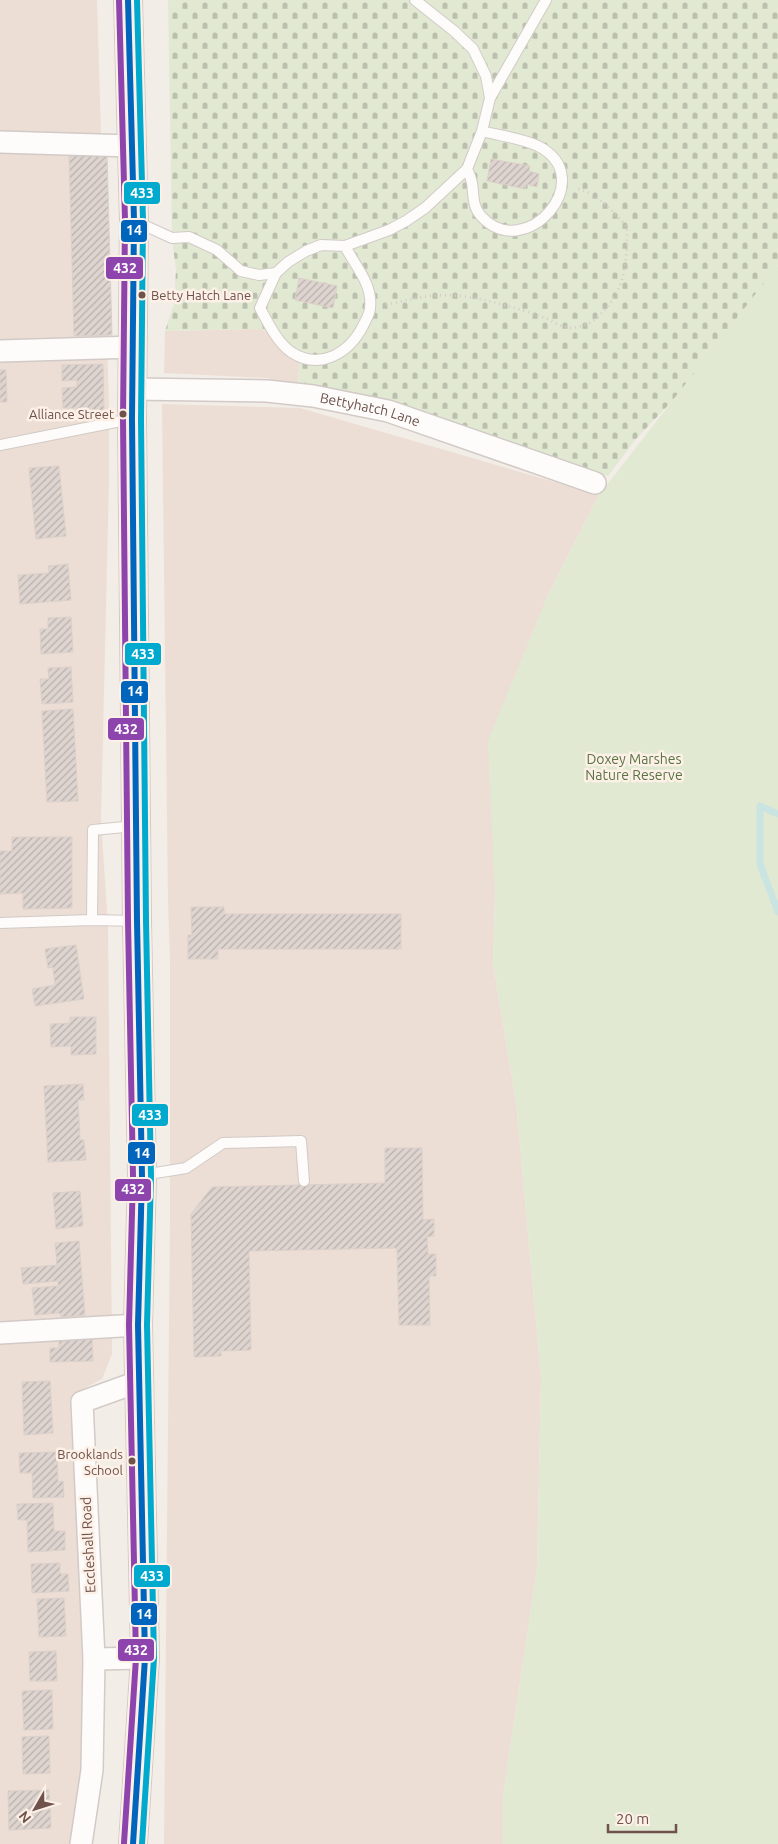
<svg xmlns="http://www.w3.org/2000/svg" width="778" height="1844" font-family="Ubuntu,sans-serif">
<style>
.residential{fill:#ecded5}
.cemetery{fill:url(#cemetery-stones)}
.green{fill:#e2e9d3}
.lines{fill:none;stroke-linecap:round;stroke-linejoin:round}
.stream{stroke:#cae4e2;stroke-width:7}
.building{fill:url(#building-hatch);stroke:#dcd0ca}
.lane-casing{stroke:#d2cac6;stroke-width:12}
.street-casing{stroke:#d2cac6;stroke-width:24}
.primary-casing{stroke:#d3c9c5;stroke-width:30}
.path{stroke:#d5ccc9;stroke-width:3;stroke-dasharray:1 4;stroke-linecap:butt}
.lane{stroke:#fdfcfb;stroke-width:10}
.street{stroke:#fdfcfb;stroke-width:21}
.primary{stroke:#f0eae4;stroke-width:28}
.bus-1-casing{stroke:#fdf1e7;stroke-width:10}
.bus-2-casing{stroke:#fdf1e7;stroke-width:10}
.bus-3-casing{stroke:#fdf1e7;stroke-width:10}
.bus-1{stroke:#0065bd;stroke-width:6}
.bus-2{stroke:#8e44ad;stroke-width:6}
.bus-3{stroke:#00a9ce;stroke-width:6}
.bus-dot{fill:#6e524b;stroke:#fdf1e7;stroke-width:2}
.labels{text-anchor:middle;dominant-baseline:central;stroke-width:5;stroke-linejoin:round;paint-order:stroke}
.bus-label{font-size:13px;fill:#6e524b;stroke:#fdf1e7;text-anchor:end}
.street-label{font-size:14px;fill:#6e524b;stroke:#fdf1e7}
.park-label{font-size:14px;fill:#597344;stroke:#fdf1e7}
.line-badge{stroke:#fdf1e7;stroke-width:2}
.badge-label{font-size:14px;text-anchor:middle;font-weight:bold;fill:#fff}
</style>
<defs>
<pattern id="cemetery-stones" width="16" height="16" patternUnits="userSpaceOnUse" patternTransform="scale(1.25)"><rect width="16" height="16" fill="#e2e9d3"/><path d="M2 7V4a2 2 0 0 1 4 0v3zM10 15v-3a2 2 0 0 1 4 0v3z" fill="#bbbfad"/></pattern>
<pattern id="building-hatch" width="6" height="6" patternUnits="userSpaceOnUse" patternTransform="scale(1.25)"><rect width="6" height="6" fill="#dfd5d0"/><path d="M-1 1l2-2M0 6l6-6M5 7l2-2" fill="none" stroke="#b9afab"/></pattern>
</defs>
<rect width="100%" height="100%" fill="#f3ede7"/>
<path class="residential" d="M 0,0 L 97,0 L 109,406 L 109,480 L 101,820 L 108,926 L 112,1354 L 102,1379 L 81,1390 L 73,1404 L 87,1721 L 71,1844 L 0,1844 Z
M 262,329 L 299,361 L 298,388 L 267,378 L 164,373 L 165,331 Z
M 162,404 L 300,408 L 599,495 L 547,597 L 495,895 L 493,963 L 516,1101 L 541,1376 L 537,1569 L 503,1796 L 503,1844 L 164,1844 L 170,1220 L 170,963 L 168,900 Z"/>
<path class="cemetery" d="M 168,0 L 778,0 L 778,265 L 715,356 L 636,439 L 608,476 L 398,410 L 298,388 L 299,361 L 262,329 L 165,331 L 174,304 L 176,270 L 172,238 Z"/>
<path class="green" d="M 778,265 L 778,1844 L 503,1844 L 503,1796 L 537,1569 L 541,1376 L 516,1101 L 493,963 L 495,895 L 488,741 L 547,597 L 599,495 Z"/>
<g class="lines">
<path class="stream" d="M 778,814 L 760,806 L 760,864 L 778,912"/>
</g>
<path class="building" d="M 107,153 L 112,335 L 74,336 L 69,154 Z
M 491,159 L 530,166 L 529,171 L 539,174 L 537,187 L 526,184 L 525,189 L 487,181 Z
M 299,278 L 337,286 L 333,308 L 295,300 Z
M 103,364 L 104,412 L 78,418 L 77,408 L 63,408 L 62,388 L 77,387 L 77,380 L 62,381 L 62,365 Z
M 0,370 L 6,370 L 7,402 L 0,402 Z
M 59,466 L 66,536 L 36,539 L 29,468 Z
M 68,564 L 71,600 L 20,604 L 18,575 L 49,573 L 48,566 Z
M 71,617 L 73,652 L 41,654 L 40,629 L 48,629 L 48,618 Z
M 71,667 L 73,702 L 42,704 L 40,679 L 49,679 L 48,668 Z
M 73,709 L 78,801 L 47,802 L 42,711 Z
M 12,837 L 72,837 L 72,908 L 23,909 L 23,893 L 0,894 L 0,851 L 12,851 Z
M 191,907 L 224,907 L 224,914 L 401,914 L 401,949 L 218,949 L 218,959 L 188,959 L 188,935 L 192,935 Z
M 76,945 L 84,999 L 35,1006 L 32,989 L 55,985 L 53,967 L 48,968 L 45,949 Z
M 70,1017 L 96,1017 L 96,1054 L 71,1055 L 71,1046 L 51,1047 L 50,1024 L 70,1023 Z
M 83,1084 L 84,1100 L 78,1100 L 80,1140 L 84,1140 L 86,1160 L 48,1162 L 44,1086 Z
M 385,1148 L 422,1148 L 423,1220 L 434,1219 L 434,1236 L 427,1237 L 428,1254 L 436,1254 L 436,1276 L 429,1276 L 430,1325 L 399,1325 L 397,1248 L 249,1251 L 251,1350 L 221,1351 L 221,1356 L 194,1357 L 191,1214 L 212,1187 L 385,1183 Z
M 80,1191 L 83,1226 L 56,1229 L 53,1193 Z
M 79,1241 L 85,1315 L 61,1317 L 60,1313 L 35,1315 L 32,1288 L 58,1286 L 58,1281 L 23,1284 L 21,1268 L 57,1265 L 55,1243 Z
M 92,1336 L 93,1361 L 50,1362 L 50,1348 L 59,1348 L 59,1338 Z
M 50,1381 L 53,1433 L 24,1435 L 22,1382 Z
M 57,1452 L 58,1482 L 63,1481 L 64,1497 L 33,1498 L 32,1473 L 20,1473 L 19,1453 Z
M 53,1503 L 54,1531 L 65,1531 L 65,1550 L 28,1552 L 27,1520 L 18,1520 L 17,1504 Z
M 60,1563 L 60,1574 L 68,1574 L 69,1591 L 32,1593 L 31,1564 Z
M 64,1598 L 66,1636 L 39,1637 L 37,1599 Z
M 56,1651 L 57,1681 L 30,1681 L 29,1652 Z
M 52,1690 L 53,1729 L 24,1730 L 22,1691 Z
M 49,1736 L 50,1773 L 23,1774 L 22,1737 Z
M 49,1790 L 51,1828 L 9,1830 L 8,1791 Z"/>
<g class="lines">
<g class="lane-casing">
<path id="lane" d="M 490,98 L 546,0
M 467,169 C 469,173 471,178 472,183 C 474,195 472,206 481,216 C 525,265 601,178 538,146 C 521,138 500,136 482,131
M 137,222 L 172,238 L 189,237 L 217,250 L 241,271 L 259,275 L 276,273 L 288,262 L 306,251 L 321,245 L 345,246 L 389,230 L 406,221 L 425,208 L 467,169 L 482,131 L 490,98 L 486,76 L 473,49 L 454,31 L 415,0
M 276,273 L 260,308 C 268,323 277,342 291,352 C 320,371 349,353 363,326 C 365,321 370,314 370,308 C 373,284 355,266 345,246
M 0,445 L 131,419
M 135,826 L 93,830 L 92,920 L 136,921
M 0,923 L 92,920
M 143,1175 L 186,1168 L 223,1143 L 301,1141 L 304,1181"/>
</g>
<g class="street-casing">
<g id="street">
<path d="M 0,142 L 131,146"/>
<path d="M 0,351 L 134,347"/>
<path id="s1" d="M 134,389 L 267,391 L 313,396 L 388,411 L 595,483"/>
<path d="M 0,1333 L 138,1325"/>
<path d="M 94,1659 L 145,1658"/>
<path d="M 81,1844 L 92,1770 L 94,1659 L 82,1402 L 140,1381"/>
</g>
</g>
<g class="primary-casing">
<path id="primary" d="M 128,0 L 134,220 L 132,419 L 137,921 L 142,1176 L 138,1325 L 145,1658 L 133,1844"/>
</g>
<path class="path" d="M 386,305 C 415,298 437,292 468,297 C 493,301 520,309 545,318 C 552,320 558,326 565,327 C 593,333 617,300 623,276 C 627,260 627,244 627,227 C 615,213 596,192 577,189"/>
<use href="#lane" class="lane"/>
<use href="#street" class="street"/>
<use href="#primary" class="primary"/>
<g class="bus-1-casing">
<path id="bus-1" d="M 128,0 L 134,220 L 132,419 L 137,921 L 142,1176 L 138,1325 L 145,1658 L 133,1844"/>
</g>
<g class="bus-2-casing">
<path id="bus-2" d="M 119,0 L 125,220 L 123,419 L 128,921 L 133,1176 L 129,1325 L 136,1658 L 124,1843"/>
</g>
<g class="bus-3-casing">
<path id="bus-3" d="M 137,0 L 143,220 L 141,419 L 146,921 L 151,1176 L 147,1325 L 154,1658 L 142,1844"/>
</g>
<use href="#bus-1" class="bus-1"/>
<use href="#bus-2" class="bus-2"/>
<use href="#bus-3" class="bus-3"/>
</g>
<g class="bus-dot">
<circle cx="142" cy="295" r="4.5"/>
<circle cx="123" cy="414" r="4.5"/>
<circle cx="132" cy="1461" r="4.5"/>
</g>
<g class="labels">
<g class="bus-label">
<text x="151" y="295" text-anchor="start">Betty Hatch Lane</text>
<text x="114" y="414">Alliance Street</text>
<text x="123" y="1454">Brooklands<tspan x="123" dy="16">School</tspan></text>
</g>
<g class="street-label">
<text stroke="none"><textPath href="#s1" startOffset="238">Bettyhatch Lane</textPath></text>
<text transform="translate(88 1545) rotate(-93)">Eccleshall Road</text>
</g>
<g class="park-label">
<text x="634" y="759">Doxey Marshes<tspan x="634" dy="16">Nature Reserve</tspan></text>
</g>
</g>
<g class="line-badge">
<rect x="123" y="181" width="38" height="24" rx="5" fill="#00a9ce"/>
<rect x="120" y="219" width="28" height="24" rx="5" fill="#0065bd"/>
<rect x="105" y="256" width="39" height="24" rx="5" fill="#8e44ad"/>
<rect x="124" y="642" width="38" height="24" rx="5" fill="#00a9ce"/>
<rect x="120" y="680" width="29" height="24" rx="5" fill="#0065bd"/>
<rect x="107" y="717" width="38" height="24" rx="5" fill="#8e44ad"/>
<rect x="131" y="1103" width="38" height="24" rx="5" fill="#00a9ce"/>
<rect x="127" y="1141" width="29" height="24" rx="5" fill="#0065bd"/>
<rect x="114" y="1178" width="38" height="24" rx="5" fill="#8e44ad"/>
<rect x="133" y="1564" width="38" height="24" rx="5" fill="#00a9ce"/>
<rect x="130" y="1602" width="28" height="24" rx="5" fill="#0065bd"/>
<rect x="117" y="1638" width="38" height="24" rx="5" fill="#8e44ad"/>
</g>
<g class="badge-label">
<text x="142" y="198">433</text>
<text x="134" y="235">14</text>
<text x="125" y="273">432</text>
<text x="143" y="659">433</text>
<text x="135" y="696">14</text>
<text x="126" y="734">432</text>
<text x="150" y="1120">433</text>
<text x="142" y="1158">14</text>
<text x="133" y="1194">432</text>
<text x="152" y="1581">433</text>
<text x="144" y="1619">14</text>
<text x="136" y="1655">432</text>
</g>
<g transform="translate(35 1809) rotate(231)" stroke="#fdf1e7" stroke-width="4" paint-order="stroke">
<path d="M0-4L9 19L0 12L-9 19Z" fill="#6e524b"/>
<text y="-8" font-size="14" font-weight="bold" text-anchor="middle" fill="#6e524b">N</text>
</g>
<path d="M608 1824v8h68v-8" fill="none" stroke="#6e524b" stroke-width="2.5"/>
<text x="616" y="1824" font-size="15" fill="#6e524b" stroke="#fdf1e7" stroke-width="4" paint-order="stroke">20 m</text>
</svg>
